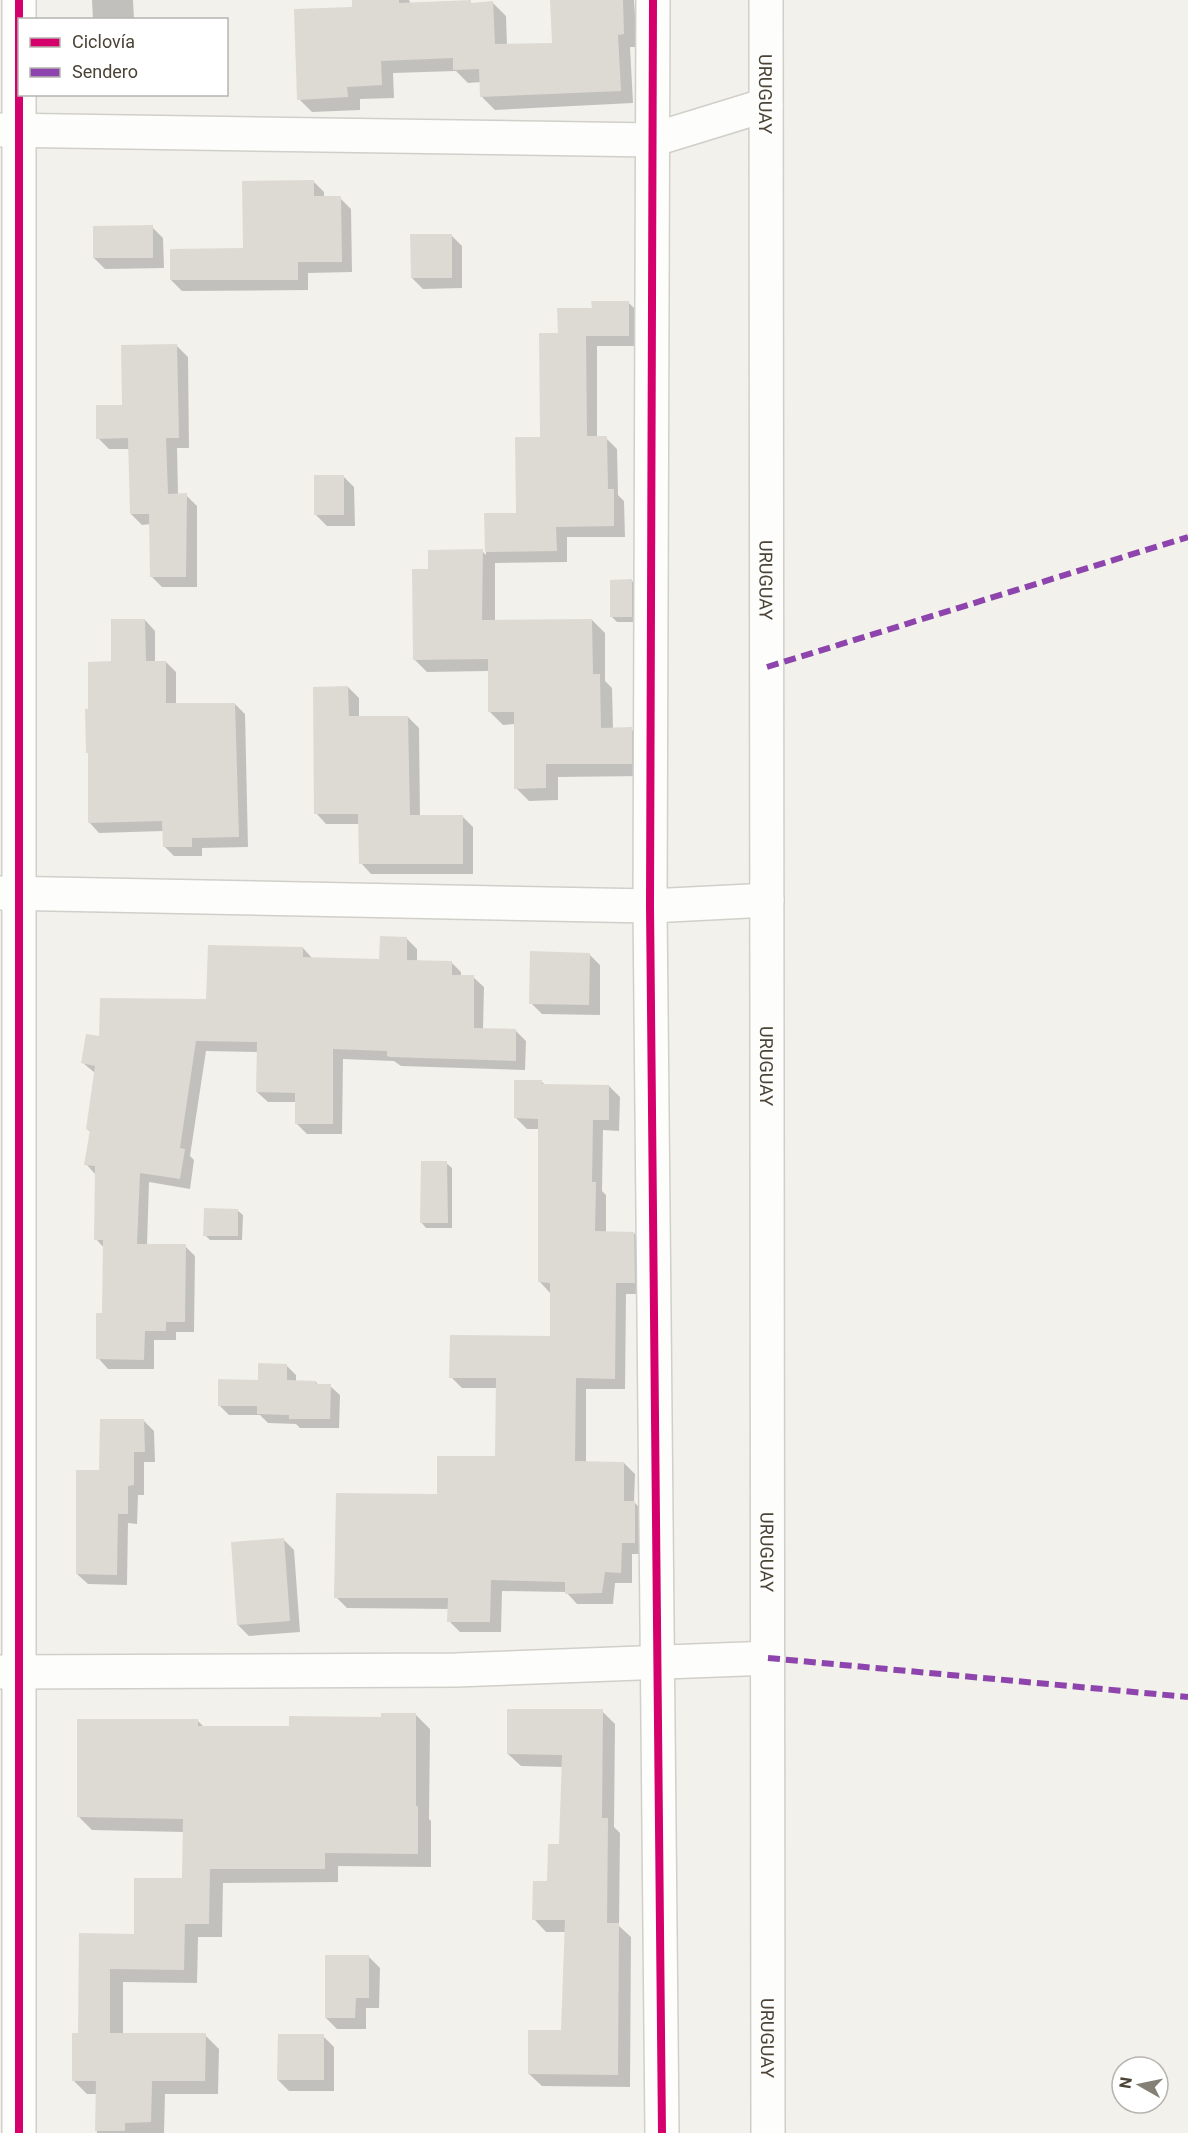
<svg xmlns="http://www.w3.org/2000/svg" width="1188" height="2133" font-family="Roboto,sans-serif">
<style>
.shadow{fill:#0003}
.building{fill:#dddad4}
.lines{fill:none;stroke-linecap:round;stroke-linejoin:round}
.minor-casing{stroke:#d1cfc9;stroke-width:36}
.minor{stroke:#fdfdfc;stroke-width:33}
.quiet{stroke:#8e44ad;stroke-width:6;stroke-dasharray:12 6;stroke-linecap:butt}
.cycleway-casing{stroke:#fff;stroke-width:11}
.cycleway{stroke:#d6006c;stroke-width:8}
.labels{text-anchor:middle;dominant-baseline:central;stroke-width:6;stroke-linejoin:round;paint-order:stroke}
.street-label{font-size:18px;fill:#4a4336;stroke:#fff}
</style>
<rect width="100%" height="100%" fill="#f3f1ec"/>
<path class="shadow" d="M 92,0 L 133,0 L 134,20 L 93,20 Z
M 353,0 L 409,0 L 411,4 L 470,2 L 473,4 L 493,3 L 506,16 L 507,45 L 554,44 L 552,0 L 634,0 L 637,47 L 630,47 L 633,103 L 495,110 L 482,97 L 481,82 L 468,83 L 456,71 L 393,73 L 394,98 L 360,99 L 360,110 L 312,112 L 299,99 L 354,8 Z
M 105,94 L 138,94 L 138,95 L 107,96 Z
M 313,181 L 324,192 L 324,198 L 340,198 L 351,209 L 352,272 L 308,273 L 308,290 L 182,291 L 171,280 L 245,249 Z
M 152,227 L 163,238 L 164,268 L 105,269 L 94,258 Z
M 451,235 L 462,246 L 462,288 L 423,289 L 412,278 Z
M 628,302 L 639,313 L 639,346 L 597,346 L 597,438 L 606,438 L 617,449 L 618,495 L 624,501 L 625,537 L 567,537 L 567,562 L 495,563 L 495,621 L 592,620 L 605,633 L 605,681 L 612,688 L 613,729 L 631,729 L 644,742 L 644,776 L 558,777 L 558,800 L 529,801 L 516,788 L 515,724 L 503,725 L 490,712 L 489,671 L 427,672 L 414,659 L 430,570 L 482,551 L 486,555 L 485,515 L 518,515 L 541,438 L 559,334 L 593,310 Z
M 177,346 L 188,357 L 189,448 L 177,448 L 178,495 L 186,495 L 197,506 L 197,587 L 162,587 L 151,576 L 151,524 L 142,525 L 131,514 L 130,449 L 109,449 L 98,438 Z
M 343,476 L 354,487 L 355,526 L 327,526 L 316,515 Z
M 632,581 L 637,586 L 637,622 L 617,622 L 612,617 Z
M 145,620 L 155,631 L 155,662 L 166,662 L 176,672 L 176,705 L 235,704 L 245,714 L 248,847 L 202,848 L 202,856 L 174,856 L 164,846 L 164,831 L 99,833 L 89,822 L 90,710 L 112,663 Z
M 348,687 L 359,698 L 359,717 L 408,717 L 419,728 L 420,817 L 462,816 L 473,827 L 473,874 L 371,874 L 361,863 L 360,824 L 326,824 L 316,813 Z
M 407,939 L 417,949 L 417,962 L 451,962 L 461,972 L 461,977 L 473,977 L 484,987 L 483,1030 L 515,1030 L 526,1041 L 525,1070 L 401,1066 L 394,1061 L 343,1059 L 342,1134 L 307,1134 L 296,1123 L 297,1102 L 268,1102 L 257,1092 L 258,1052 L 206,1051 L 190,1156 L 194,1160 L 190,1189 L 149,1182 L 147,1245 L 185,1246 L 195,1256 L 194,1332 L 176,1332 L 176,1340 L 154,1340 L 154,1369 L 108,1369 L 98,1358 L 103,1315 L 104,1248 L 96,1239 L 96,1175 L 86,1164 L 91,1132 L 87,1129 L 95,1073 L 83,1063 L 101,1038 L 208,1001 L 303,948 L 313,959 L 381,960 Z
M 589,954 L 600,965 L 600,1015 L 542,1014 L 531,1003 Z
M 541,1081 L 546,1086 L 609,1086 L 620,1097 L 619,1131 L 603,1130 L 602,1191 L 606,1195 L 606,1233 L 634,1233 L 645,1244 L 645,1294 L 626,1294 L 625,1389 L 586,1389 L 586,1463 L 624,1463 L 635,1474 L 634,1502 L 645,1513 L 645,1554 L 632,1554 L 632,1583 L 615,1583 L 613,1604 L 577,1604 L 566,1592 L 502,1591 L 501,1632 L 460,1632 L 449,1621 L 449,1609 L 347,1608 L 336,1597 L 438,1496 L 496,1457 L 497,1388 L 462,1388 L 451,1377 L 551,1338 L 551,1294 L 540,1282 L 539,1129 L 527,1129 L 516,1118 Z
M 446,1163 L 452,1168 L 452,1228 L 426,1228 L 421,1222 Z
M 237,1210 L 243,1215 L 242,1240 L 210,1240 L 205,1235 Z
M 286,1365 L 296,1375 L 296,1382 L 316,1382 L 319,1386 L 330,1386 L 340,1395 L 339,1428 L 300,1428 L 296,1424 L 268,1423 L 260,1415 L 229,1415 L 219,1405 Z
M 144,1421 L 154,1431 L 155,1462 L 144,1462 L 144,1495 L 138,1495 L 137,1524 L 128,1523 L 127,1585 L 88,1584 L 77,1574 Z
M 283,1539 L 294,1550 L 300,1632 L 249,1636 L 238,1625 Z
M 602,1711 L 615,1724 L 614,1827 L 620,1833 L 619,1926 L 631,1937 L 630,2087 L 542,2086 L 529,2074 L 562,2031 L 566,1932 L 546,1932 L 534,1919 L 549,1883 L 560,1846 L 563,1767 L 521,1766 L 508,1754 Z
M 416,1715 L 430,1729 L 429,1819 L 431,1821 L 431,1867 L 338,1866 L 338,1882 L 223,1883 L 222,1937 L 198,1937 L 197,1983 L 123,1982 L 123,2034 L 205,2035 L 219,2049 L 218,2094 L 165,2094 L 164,2133 L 97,2133 L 97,2094 L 87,2094 L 73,2080 L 79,2034 L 80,1935 L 135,1935 L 184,1879 L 184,1832 L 92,1830 L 78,1816 L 198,1721 L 204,1727 L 291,1727 Z
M 369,1957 L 380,1968 L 379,2008 L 366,2008 L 366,2029 L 337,2029 L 326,2018 Z
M 323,2036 L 334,2047 L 334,2091 L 289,2091 L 278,2080 Z"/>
<path class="building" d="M 352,0 L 399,0 L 399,3 L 471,0 L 471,3 L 493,1 L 495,44 L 552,43 L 550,0 L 623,0 L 624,34 L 618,35 L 621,91 L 480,97 L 479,69 L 453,70 L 453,58 L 381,61 L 382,85 L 347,87 L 348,97 L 297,100 L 294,9 L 352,7 Z
M 314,180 L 314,196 L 341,196 L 342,262 L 298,262 L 298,280 L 170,280 L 170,249 L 243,248 L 242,181 Z
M 153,225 L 153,258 L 93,258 L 93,226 Z
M 410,234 L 452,234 L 452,278 L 411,278 Z
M 591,301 L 629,301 L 629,336 L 586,336 L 587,436 L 607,436 L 608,489 L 614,489 L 614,526 L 556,527 L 557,551 L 485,552 L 484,513 L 516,513 L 515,437 L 540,437 L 539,333 L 558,333 L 557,308 L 592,308 Z
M 177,344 L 179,438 L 166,438 L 168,494 L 187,493 L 186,577 L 150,577 L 149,514 L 130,514 L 128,438 L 96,439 L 96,405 L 122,405 L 121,345 Z
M 314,475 L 344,475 L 344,515 L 314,515 Z
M 483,549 L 482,620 L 592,619 L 593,674 L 600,674 L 601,728 L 632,727 L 632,764 L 546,764 L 546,788 L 514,789 L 514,712 L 488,712 L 488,659 L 413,660 L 412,569 L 428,569 L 428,550 Z
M 632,579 L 632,617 L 610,617 L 610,580 Z
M 111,619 L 145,619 L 146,661 L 166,661 L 166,703 L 235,703 L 239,837 L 192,838 L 192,847 L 163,847 L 162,821 L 88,823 L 88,753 L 86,753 L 85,709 L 88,709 L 88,662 L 111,661 Z
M 348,686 L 349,716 L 408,716 L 410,815 L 463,815 L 463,864 L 359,864 L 358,814 L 314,814 L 313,687 Z
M 380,936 L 407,937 L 407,960 L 452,961 L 452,975 L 474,975 L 474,1028 L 516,1029 L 516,1061 L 390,1057 L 387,1056 L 387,1051 L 333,1049 L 333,1124 L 295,1124 L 295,1093 L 256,1092 L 257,1042 L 196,1041 L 180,1148 L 185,1149 L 180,1179 L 140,1173 L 137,1244 L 186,1244 L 185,1322 L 166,1322 L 166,1331 L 145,1331 L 144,1360 L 96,1359 L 96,1313 L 102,1313 L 103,1240 L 94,1240 L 95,1166 L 84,1165 L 90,1130 L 86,1129 L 95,1066 L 81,1063 L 86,1034 L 99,1036 L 100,998 L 206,999 L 208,945 L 303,947 L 303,957 L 379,959 Z
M 530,951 L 590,953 L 589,1005 L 529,1004 Z
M 514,1080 L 542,1080 L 542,1084 L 609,1085 L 609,1120 L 593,1120 L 592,1182 L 596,1182 L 595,1231 L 634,1232 L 635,1283 L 616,1283 L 615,1379 L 576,1378 L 575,1461 L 624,1462 L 624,1501 L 635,1501 L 635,1543 L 622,1543 L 621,1573 L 605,1572 L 602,1593 L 565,1594 L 565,1582 L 491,1580 L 490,1622 L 447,1622 L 448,1598 L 334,1598 L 336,1493 L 437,1494 L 437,1456 L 495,1456 L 496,1378 L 449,1378 L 450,1335 L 550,1336 L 550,1283 L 538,1282 L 538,1119 L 514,1118 Z
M 421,1161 L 447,1161 L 448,1223 L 420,1223 Z
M 204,1208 L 238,1209 L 238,1236 L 203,1236 Z
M 258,1363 L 287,1364 L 287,1380 L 316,1381 L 316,1384 L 331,1384 L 330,1419 L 289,1419 L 289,1415 L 257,1414 L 257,1406 L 218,1406 L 218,1379 L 258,1380 Z
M 100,1419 L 144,1419 L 145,1452 L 134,1452 L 134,1485 L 128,1486 L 128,1514 L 118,1514 L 117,1575 L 76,1574 L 76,1470 L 99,1470 Z
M 284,1538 L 290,1621 L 237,1625 L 231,1542 Z
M 507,1709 L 603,1709 L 602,1818 L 608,1818 L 607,1923 L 619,1923 L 618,2075 L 528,2074 L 528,2030 L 561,2030 L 565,1920 L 532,1920 L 533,1881 L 547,1881 L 548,1844 L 559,1844 L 562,1755 L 507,1754 Z
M 381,1713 L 416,1713 L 416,1806 L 418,1806 L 418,1854 L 325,1853 L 325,1869 L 210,1869 L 209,1924 L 185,1924 L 184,1970 L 110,1969 L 110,2033 L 206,2033 L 205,2081 L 152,2081 L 151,2122 L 125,2123 L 125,2131 L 95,2131 L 96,2081 L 72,2081 L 72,2033 L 78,2033 L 79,1933 L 134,1934 L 134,1878 L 182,1878 L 183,1819 L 77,1817 L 77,1719 L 198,1719 L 198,1726 L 289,1726 L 289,1716 L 381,1717 Z
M 325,1955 L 369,1955 L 369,1998 L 356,1998 L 355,2018 L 325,2018 Z
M 278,2034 L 324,2034 L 324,2080 L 277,2080 Z"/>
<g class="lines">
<g class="minor-casing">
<g id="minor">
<path d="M 653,0 L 650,906 L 662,2133"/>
<path id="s1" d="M 766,0 L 768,2133"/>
<path d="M 0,130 L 652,140 L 766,105"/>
<path d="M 0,893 L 650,906 L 767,900"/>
<path d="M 0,1672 L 456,1670 L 768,1658"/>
<path d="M 19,2133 L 19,0"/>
</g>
</g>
<use href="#minor" class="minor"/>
<path class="quiet" d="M 767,667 L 1188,537
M 768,1658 L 1188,1697"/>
<g class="cycleway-casing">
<path id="cycleway" d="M 653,0 L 650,906 L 662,2133
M 19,2133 L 19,0"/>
</g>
<use href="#cycleway" class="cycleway"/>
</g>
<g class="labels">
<g class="street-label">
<text stroke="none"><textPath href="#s1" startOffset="94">URUGUAY</textPath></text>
<text stroke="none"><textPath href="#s1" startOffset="580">URUGUAY</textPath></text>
<text stroke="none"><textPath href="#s1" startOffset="1066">URUGUAY</textPath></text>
<text stroke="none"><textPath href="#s1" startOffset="1552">URUGUAY</textPath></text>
<text stroke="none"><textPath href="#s1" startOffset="2038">URUGUAY</textPath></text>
</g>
</g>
<rect x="18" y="18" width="210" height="78" fill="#ffffff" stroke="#b7b4af" stroke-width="1.5"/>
<rect x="30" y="38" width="30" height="9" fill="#d6006c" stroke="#b7b4af" stroke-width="1.5"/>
<text x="72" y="48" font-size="18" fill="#4a4336">Ciclovía</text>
<rect x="30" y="68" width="30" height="9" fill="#8e44ad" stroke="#b7b4af" stroke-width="1.5"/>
<text x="72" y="78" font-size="18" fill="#4a4336">Sendero</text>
<g transform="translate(1140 2085) rotate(279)"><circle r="28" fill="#ffffff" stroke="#b7b4af" stroke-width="1.5"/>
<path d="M0-4.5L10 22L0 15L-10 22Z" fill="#858076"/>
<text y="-9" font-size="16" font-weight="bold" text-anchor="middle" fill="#4a4336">N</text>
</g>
</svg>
